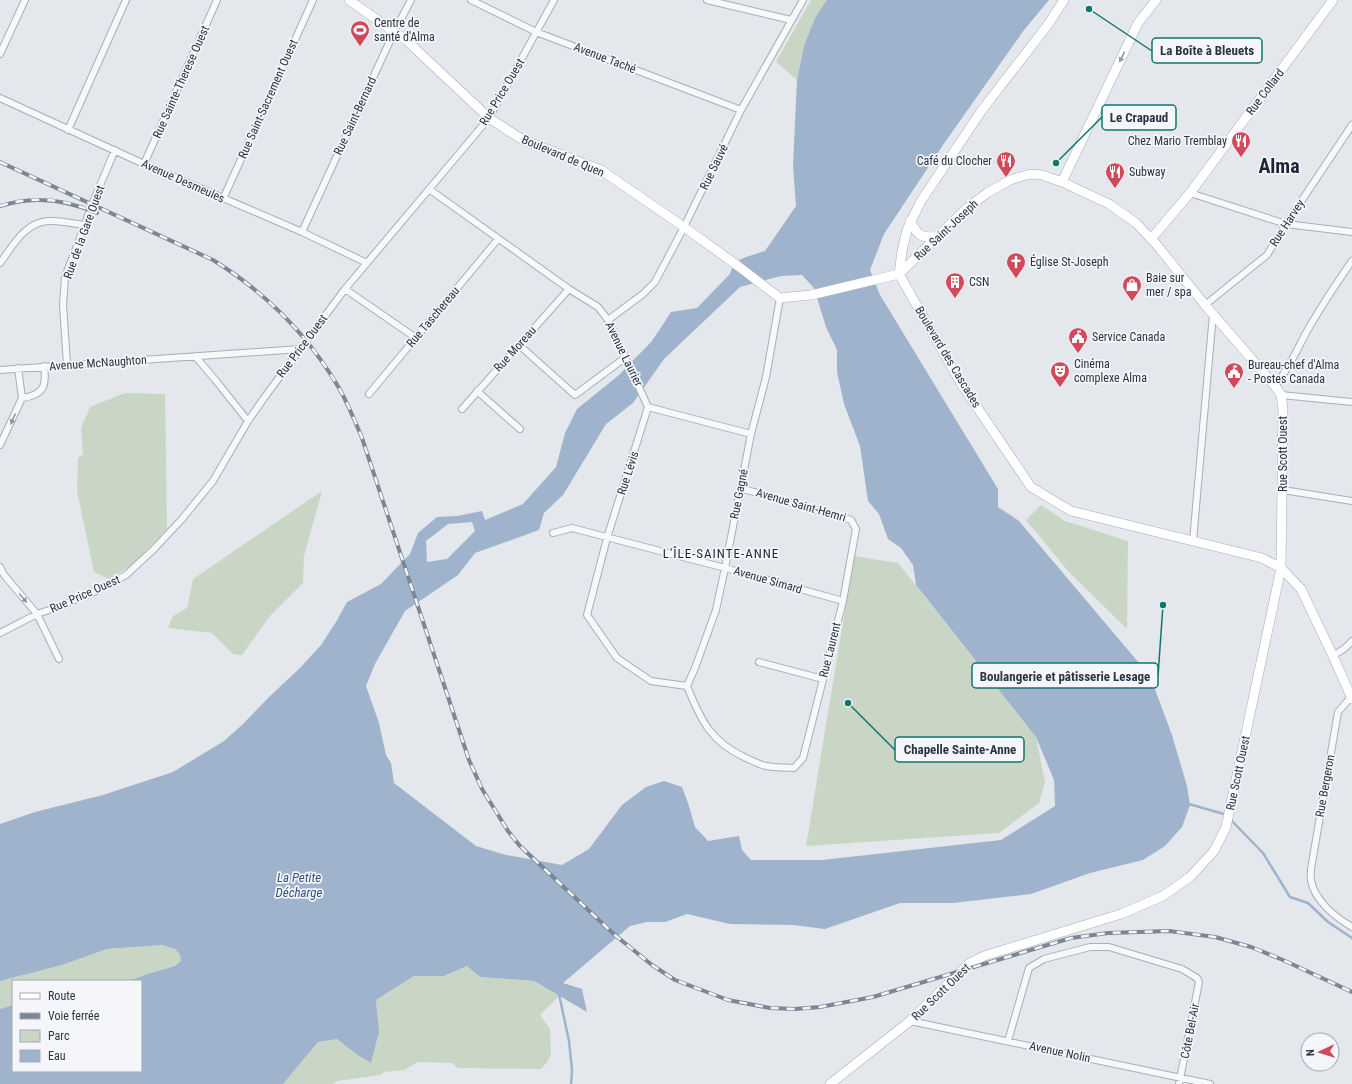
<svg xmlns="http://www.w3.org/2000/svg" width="1352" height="1084" font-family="'Roboto Condensed',sans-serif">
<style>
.green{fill:#c9d6c5}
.water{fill:#9fb4cc;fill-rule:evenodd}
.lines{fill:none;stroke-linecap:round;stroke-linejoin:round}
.stream{stroke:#9fb4cc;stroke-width:2.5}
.street-casing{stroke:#a9aeb7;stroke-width:8}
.secondary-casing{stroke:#a9aeb7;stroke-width:10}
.street{stroke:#f7f8fa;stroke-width:6}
.secondary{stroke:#fff;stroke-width:9}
.rail-casing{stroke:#7d8696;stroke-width:4}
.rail{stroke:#f4f6f9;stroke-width:2.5;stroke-dasharray:8;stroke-linecap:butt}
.oneway{fill:#959aa2}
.oneway2{fill:#9196a0}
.labels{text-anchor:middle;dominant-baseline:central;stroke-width:3.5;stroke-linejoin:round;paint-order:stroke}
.poi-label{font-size:12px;fill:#2b3445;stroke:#f4f6f9;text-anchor:start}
.street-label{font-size:12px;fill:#2b3445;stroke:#f4f6f9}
.neighbourhood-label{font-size:13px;letter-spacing:1px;fill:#1d2536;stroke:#f4f6f9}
.water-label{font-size:13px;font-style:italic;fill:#34527a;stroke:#f4f6f9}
.town-label{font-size:20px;font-weight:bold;fill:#1d2536;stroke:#f4f6f9}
.leader{fill:none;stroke:#0f766e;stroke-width:1.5}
.callout-dot{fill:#0f766e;stroke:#f4f6f9;stroke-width:1.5}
.callout{fill:#f4f6f9;stroke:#0f766e;stroke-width:1.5}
.callout-label{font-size:13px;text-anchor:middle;font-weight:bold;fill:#2b3445}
</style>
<rect width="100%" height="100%" fill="#e4e7ec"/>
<path class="green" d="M 811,0 L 827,0 L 804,46 L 797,80 L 776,62 Z
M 125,393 L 165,394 L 167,529 L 132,565 L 109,579 L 94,572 L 77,491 L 78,458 L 83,454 L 81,428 L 90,407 Z
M 322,491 L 304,556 L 303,583 L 270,616 L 242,655 L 233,654 L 212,633 L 168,628 L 173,616 L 187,608 L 193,579 Z
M 1041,505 L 1065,521 L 1128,541 L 1127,629 L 1068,571 L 1026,520 Z
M 854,556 L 898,563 L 1036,737 L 1045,782 L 1039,803 L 999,833 L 806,846 Z
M 162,945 L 175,949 L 180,955 L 181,961 L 175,966 L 147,974 L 129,981 L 13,981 L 13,1005 L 0,1009 L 0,981 L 62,965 L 107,949 Z
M 467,966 L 480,977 L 534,981 L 559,996 L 540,1015 L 550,1029 L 551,1053 L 548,1061 L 541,1069 L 458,1068 L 452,1063 L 418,1062 L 404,1070 L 384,1072 L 381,1075 L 337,1081 L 333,1084 L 283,1084 L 318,1042 L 337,1039 L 359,1056 L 371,1063 L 379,1032 L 376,1000 L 414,976 L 444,976 Z"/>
<path class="water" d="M 827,0 L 1049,0 L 1024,30 L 943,145 L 884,234 L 870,270 L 880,295 L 998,489 L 998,507 L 1019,521 L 1150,676 L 1172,735 L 1187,786 L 1190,805 L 1182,827 L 1165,846 L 1143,860 L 1090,873 L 1031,894 L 953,903 L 900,903 L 825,929 L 794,925 L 730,924 L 687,914 L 665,922 L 647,922 L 630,926 L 563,983 L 582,989 L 587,1012 L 534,981 L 480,977 L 467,966 L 444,976 L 414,976 L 376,1000 L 379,1032 L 371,1063 L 359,1056 L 337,1039 L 318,1042 L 283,1084 L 0,1084 L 0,1009 L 13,1005 L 13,1071 L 141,1071 L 141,981 L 129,981 L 147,974 L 175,966 L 181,961 L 180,955 L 175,949 L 162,945 L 107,949 L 62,965 L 0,981 L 0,824 L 35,812 L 103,795 L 173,772 L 224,741 L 242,725 L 269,697 L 300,668 L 321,645 L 336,622 L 347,602 L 381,584 L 410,554 L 418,533 L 437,517 L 457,516 L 482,511 L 485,520 L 523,504 L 556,467 L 565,433 L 577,409 L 619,375 L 652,341 L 671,312 L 697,308 L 730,274 L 734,262 L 746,257 L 765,251 L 796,206 L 793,165 L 797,80 L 804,46 L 815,18 ZM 802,275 L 814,288 L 826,327 L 837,350 L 837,372 L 844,404 L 860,446 L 868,501 L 879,514 L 888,539 L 901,548 L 913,565 L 916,585 L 1036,737 L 1054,780 L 1055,806 L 1001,840 L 822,860 L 751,860 L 742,850 L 739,836 L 708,841 L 695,827 L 688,803 L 682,787 L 664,781 L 646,787 L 622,805 L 589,849 L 562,865 L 506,855 L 476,846 L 394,783 L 391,763 L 386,755 L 379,723 L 366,686 L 375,664 L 405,611 L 458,575 L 475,553 L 539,530 L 544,513 L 563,495 L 606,424 L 633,403 L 664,359 L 740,287 L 781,276 ZM 472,522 L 475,531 L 447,559 L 427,562 L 426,541 L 448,524 Z"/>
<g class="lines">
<path class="stream" d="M 1189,804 L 1224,814 L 1226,815
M 1230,819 L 1263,853 L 1290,897 L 1308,903 L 1328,922 L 1352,938
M 559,994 L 569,1041 L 572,1070 L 571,1084"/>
<g class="street-casing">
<path id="street" d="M 471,0 L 536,32 L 741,110
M 707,0 L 791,20
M 0,54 L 25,0
M 0,98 L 144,164 L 302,232 L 367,263
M 68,130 L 126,0
M 144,164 L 217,0
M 429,189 L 569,289 L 598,307 L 608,320 L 648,407 L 751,434
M 1190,193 L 1286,224 L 1352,232
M 223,199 L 313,0
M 302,232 L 394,32 L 411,0
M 0,263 C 13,246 24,223 48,221 C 60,220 73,224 85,225
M 345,289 L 416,338
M 1205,305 L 1267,255 L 1286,224 L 1352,125
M 608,320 L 643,294 L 655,282 L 684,227 L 741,110 L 803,0
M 519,345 L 575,395 L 626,357
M 195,356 L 217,382 L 248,421
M 67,364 L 63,305 L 65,277 L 85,225 L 90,209 L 115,150
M 0,370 L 300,349
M 1275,386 C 1288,370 1296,352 1306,333 C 1320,308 1336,284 1352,261
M 477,391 L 520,429
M 369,394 L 498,239
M 1281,395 L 1352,402
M 22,398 C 43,395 47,387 44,366
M 648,407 L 607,538 L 587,615 L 617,658 L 651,681 L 687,686 C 701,721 711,742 746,758 C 753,761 760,765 766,766 C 776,768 785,767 794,768 L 803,758 L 843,601 L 856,529 L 851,520 L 740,488
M 462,409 L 569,289
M 0,445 L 22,398 L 18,368
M 1283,490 L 1352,501
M 553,533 L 572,528 L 725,568 L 843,601
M 1193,541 L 1213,314
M 0,567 L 4,575 L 37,614 L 59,659
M 0,633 L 37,614 L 58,607 L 96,591 L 126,575 L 154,549 L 182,519 L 213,481 L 248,421 L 264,398 L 345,289 L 489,118 L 554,0
M 1333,656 L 1345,648 L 1352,641
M 759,662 L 823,679
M 687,686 L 695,668 L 716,610 L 725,568 L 751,434 L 766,377 L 780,298
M 1351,697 L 1338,712 L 1312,863 C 1311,868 1310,874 1311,880 C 1314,900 1335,917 1352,927
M 910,1021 L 1210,1084
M 1008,1041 L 1029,968 L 1044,959 L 1090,947 L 1109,947 L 1182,969 L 1197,978 L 1199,982 L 1179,1084"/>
</g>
<g class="secondary-casing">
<path id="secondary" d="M 349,0 L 406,40 L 489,118 L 523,140 L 601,170 L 684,227 L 738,266 L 780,298 L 811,295 L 899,274 L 967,208 L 987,193 L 1010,180 L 1023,176 L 1031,174 L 1042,175 L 1062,182 L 1109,204 L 1136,223 L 1156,244 L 1205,305 L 1275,386 L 1281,395 L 1283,409 L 1281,568 L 1226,827 L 1214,851 L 1190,877 L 1163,896 L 1121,914 L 984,956 L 970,963 L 961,971 L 910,1021 L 830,1084
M 1064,0 L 1047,26 L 982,110 L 921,201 L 907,230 L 902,251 L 899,274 L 962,385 L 1031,487 L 1071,511 L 1262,558 L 1281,568 L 1301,589 L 1333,656 L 1352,699
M 1062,182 L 1138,23 L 1156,0
M 910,221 C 919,237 919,237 938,237
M 1151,239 L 1190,193 L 1333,0"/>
</g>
<use href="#street" class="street"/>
<use href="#secondary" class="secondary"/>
<g class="rail-casing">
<path id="rail" d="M 0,162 L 213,260 C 265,292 308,335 339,388 C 348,404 355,421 362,438 L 469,760 L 482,789 L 508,831 L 520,846 L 616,936 L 652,965 L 675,980 L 728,1000 L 770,1008 L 795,1009 L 820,1007 L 873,997 L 1071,938 L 1108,933 L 1169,931 L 1215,937 L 1251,947 L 1283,960 L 1352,992
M 0,206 C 34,195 65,199 97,213"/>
</g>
<use href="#rail" class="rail"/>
</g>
<defs><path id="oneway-solid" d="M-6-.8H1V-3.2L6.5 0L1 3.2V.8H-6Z"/></defs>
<use class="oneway" href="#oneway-solid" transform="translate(1122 57) rotate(116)"/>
<g class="oneway2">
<use href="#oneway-solid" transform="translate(13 419) rotate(114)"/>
<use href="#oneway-solid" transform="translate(23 598) rotate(50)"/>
</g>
<defs>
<g id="stadium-pin" transform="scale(1)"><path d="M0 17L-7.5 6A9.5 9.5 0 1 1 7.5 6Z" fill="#d1495b" stroke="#f4f6f9"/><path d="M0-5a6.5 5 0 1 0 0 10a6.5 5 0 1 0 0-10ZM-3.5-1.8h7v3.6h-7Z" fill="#fff"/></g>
<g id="restaurant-pin" transform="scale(1)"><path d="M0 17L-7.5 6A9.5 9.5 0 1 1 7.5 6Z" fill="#d1495b" stroke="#f4f6f9"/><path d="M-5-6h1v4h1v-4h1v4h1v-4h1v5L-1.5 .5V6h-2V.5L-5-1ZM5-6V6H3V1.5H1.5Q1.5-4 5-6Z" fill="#fff"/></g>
<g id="church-pin" transform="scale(1)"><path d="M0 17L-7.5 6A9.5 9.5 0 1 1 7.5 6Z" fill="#d1495b" stroke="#f4f6f9"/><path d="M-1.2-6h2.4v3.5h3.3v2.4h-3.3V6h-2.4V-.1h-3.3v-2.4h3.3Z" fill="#fff"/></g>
<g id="building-pin" transform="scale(1)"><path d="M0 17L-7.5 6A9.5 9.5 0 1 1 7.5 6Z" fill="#d1495b" stroke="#f4f6f9"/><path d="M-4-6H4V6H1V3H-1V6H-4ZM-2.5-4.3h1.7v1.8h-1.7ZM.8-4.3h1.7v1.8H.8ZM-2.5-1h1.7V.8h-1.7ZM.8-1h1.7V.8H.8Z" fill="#fff"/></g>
<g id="shop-pin" transform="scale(1)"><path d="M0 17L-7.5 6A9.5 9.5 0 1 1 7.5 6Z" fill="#d1495b" stroke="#f4f6f9"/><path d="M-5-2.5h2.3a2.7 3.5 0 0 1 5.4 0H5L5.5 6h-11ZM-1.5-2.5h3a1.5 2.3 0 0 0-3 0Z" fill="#fff"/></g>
<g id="civic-pin" transform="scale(1)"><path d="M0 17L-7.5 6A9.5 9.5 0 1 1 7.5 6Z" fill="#d1495b" stroke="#f4f6f9"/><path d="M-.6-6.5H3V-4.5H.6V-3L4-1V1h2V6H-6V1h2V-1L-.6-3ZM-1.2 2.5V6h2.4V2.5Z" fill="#fff"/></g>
<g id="theatre-pin" transform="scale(1)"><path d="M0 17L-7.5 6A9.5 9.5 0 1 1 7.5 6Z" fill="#d1495b" stroke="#f4f6f9"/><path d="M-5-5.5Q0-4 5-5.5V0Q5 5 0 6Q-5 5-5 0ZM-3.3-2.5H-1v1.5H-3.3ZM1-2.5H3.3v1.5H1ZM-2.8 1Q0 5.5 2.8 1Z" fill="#fff"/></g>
</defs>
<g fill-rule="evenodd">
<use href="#stadium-pin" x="360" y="30"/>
<use href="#restaurant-pin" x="1241" y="141"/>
<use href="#restaurant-pin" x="1006" y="161"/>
<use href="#restaurant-pin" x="1115" y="172"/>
<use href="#church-pin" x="1016" y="262"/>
<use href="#building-pin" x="955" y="282"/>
<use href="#shop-pin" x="1132" y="285"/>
<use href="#civic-pin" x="1078" y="337"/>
<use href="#theatre-pin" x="1060" y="371"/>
<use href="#civic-pin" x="1234" y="372"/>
</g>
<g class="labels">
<g class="poi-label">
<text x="374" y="23">Centre de<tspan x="374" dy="14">santé d'Alma</tspan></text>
<text x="1227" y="141" text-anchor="end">Chez Mario Tremblay</text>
<text x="992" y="161" text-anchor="end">Café du Clocher</text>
<text x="1129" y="172">Subway</text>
<text x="1030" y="262">Église St-Joseph</text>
<text x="1146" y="278">Baie sur<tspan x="1146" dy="14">mer / spa</tspan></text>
<text x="969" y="282">CSN</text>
<text x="1092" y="337">Service Canada</text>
<text x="1074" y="364">Cinéma<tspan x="1074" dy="14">complexe Alma</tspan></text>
<text x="1248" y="365">Bureau-chef d'Alma<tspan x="1248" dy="14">- Postes Canada</tspan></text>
</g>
<g class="street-label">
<text transform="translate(605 58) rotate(21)">Avenue Taché</text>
<text transform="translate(181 82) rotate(-66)">Rue Sainte-Therese Ouest</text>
<text transform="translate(502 92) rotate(-59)">Rue Price Ouest</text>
<text transform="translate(1265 92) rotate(-53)">Rue Collard</text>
<text transform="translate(268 99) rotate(-66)">Rue Saint-Sacrement Ouest</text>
<text transform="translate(355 116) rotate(-65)">Rue Saint-Bernard</text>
<text transform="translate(563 156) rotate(23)">Boulevard de Quen</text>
<text transform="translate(714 167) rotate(-64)">Rue Sauvé</text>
<text transform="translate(183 181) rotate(24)">Avenue Desmeules</text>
<text transform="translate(1287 223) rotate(-57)">Rue Harvey</text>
<text transform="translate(946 230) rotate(-43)">Rue Saint-Joseph</text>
<text transform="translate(84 232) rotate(-70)">Rue de la Gare Ouest</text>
<text transform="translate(433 317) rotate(-50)">Rue Taschereau</text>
<text transform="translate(302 346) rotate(-53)">Rue Price Ouest</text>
<text transform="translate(515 349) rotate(-48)">Rue Moreau</text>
<text transform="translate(624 354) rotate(64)">Avenue Laurier</text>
<text transform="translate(948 357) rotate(59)">Boulevard des Cascades</text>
<text transform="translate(98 363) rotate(-4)">Avenue McNaughton</text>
<text transform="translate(1283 454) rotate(-90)">Rue Scott Ouest</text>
<text transform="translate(628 473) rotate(-72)">Rue Lévis</text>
<text transform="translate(739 494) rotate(-79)">Rue Gagné</text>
<text transform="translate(801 505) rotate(16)">Avenue Saint-Hemri</text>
<text transform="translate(768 580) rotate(16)">Avenue Simard</text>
<text transform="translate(85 594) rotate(-24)">Rue Price Ouest</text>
<text transform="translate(830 650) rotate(-76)">Rue Laurent</text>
<text transform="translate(1238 773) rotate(-78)">Rue Scott Ouest</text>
<text transform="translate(1325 786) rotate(-80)">Rue Bergeron</text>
<text transform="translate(941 992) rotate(-44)">Rue Scott Ouest</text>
<text transform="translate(1190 1031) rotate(-79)">Côte Bel-Air</text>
<text transform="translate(1060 1052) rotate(12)">Avenue Nolin</text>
</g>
<g class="neighbourhood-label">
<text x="721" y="553">L'ÎLE-SAINTE-ANNE</text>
</g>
<g class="water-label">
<text x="299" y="877">La Petite<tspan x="299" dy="15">Décharge</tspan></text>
</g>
<g class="town-label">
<text x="1279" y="166">Alma</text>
</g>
</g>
<path class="leader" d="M1089 9L1152 51M1056 163L1102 117M1163 605L1158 676M848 703L895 750"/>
<g class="callout-dot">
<circle cx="1089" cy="9" r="4"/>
<circle cx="1056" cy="163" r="4"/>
<circle cx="1163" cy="605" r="4"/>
<circle cx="848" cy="703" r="4"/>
</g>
<g class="callout">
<rect x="1152" y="38" width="110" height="25" rx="4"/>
<rect x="1102" y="105" width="74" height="25" rx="4"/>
<rect x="972" y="663" width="186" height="25" rx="4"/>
<rect x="895" y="737" width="129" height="25" rx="4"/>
</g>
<g class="callout-label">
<text x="1207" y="55">La Boîte à Bleuets</text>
<text x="1139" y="122">Le Crapaud</text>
<text x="1065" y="681">Boulangerie et pâtisserie Lesage</text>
<text x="960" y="754">Chapelle Sainte-Anne</text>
</g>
<rect x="12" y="980" width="130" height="92" fill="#f4f6f9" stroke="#a4a8b1"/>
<rect x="20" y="993" width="20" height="6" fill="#ffffff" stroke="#a4a8b1"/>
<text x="48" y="1000" font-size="12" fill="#2b3445">Route</text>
<rect x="20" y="1013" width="20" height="6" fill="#7d8696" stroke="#a4a8b1"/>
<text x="48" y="1020" font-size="12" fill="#2b3445">Voie ferrée</text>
<rect x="20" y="1030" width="20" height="12" fill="#c9d6c5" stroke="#a4a8b1"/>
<text x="48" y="1040" font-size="12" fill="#2b3445">Parc</text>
<rect x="20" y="1050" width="20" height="12" fill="#9fb4cc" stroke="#a4a8b1"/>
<text x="48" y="1060" font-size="12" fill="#2b3445">Eau</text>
<g transform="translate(1320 1052) rotate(266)"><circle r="19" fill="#f4f6f9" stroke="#a4a8b1"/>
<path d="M0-3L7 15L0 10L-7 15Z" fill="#d1495b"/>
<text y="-6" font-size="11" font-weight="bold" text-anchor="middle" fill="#2b3445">N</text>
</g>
</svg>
